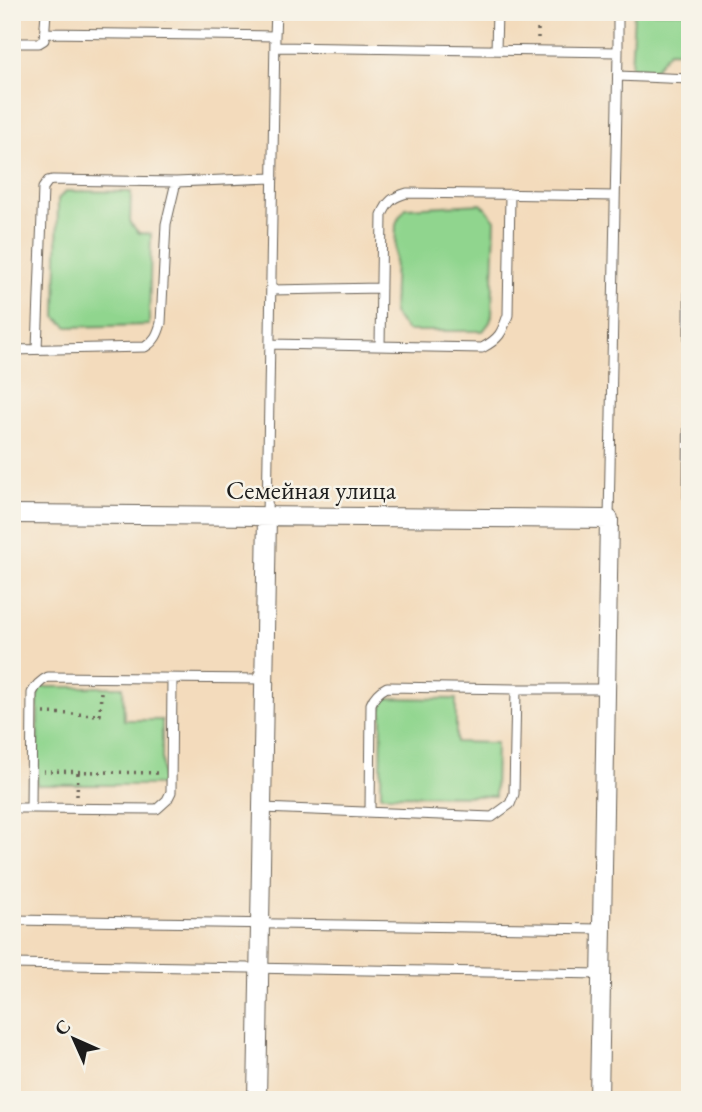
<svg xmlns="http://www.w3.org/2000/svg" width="702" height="1112" font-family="'EB Garamond',serif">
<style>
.green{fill:#90d58e;stroke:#567855;stroke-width:2}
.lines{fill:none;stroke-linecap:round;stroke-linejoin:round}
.service-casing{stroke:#675f54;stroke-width:11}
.minor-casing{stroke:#675f54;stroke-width:20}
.path{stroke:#675f54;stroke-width:3.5;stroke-dasharray:2 5;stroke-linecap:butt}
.service{stroke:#fff;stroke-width:9}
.minor{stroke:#fff;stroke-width:18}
.labels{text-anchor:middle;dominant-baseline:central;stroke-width:5;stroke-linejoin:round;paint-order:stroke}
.street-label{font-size:26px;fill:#1c1c1c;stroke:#f7f3e8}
</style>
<rect width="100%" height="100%" fill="#f7f3e8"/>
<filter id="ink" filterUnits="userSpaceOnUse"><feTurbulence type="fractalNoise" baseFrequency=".0143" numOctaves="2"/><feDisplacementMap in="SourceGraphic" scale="14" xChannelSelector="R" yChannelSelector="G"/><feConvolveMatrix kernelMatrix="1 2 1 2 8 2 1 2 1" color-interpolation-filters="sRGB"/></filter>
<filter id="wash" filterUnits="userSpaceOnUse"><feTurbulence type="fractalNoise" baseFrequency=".00686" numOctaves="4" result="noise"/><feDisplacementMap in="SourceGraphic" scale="28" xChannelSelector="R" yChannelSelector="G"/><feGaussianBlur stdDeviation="1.57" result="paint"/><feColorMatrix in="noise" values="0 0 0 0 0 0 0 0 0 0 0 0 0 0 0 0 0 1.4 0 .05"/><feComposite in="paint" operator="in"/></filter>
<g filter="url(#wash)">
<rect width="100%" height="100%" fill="#f3dbbc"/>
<path class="green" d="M 634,12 L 690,12 L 690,52 L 669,51 L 655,69 L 631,68 Z
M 66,191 L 131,192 L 130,223 L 139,233 L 151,234 L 149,325 L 68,327 L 56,317 L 58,199 Z
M 481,204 L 486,208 L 495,220 L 492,315 L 490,322 L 483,331 L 407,331 L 393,314 L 396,224 L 399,217 L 406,208 Z
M 38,687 L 123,687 L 124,720 L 162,720 L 162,785 L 37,785 Z
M 382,698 L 456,699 L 456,742 L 496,743 L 495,796 L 381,795 Z"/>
</g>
<g filter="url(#ink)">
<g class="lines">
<g class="service-casing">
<path id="service" d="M 45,33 L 275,36 L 267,516
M 275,36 L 276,12
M 12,43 L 39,43 L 44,40 L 46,12
M 275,47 L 618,52 L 609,519
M 496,50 L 497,12
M 618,52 L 618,12
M 618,76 L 690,79
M 690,161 L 688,497 L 690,502
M 271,290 L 381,288
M 270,344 L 482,348 C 499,339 502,333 508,315 L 510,194
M 380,346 L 382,215 C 388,201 393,197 407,193 L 615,196
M 37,349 L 43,188 L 48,181 L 53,180 L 176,182 L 273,178
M 12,350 L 145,347 C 155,341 158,334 161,323 L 166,224 L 176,182
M 12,808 L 31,808 L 32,693 C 36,685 40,681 48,677 L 264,679
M 31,808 L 157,809 L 167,800 L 171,792 L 172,679
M 262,808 L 492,817 L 510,804 L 514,794 L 516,689 L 606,689
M 370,812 L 371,704 C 374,696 379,691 387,687 L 516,689
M 12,920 L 602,929
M 12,964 L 601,974"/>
</g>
<g class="minor-casing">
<path id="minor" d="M 12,514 L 609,519 L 599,1100
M 257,1100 L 267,516"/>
</g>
<path class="path" d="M 162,12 L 166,20
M 365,14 L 367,12
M 444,17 L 444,12
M 511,20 L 538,21 L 538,38
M 44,713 L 100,715 L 101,691
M 43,771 L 158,773
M 77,796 L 78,772"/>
<use href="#service" class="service"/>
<use href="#minor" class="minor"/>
</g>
</g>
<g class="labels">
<g class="street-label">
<text x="311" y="490">Семейная улица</text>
</g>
</g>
<rect width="702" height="1112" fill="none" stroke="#f7f3e8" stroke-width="42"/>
<g transform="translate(74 1039) rotate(315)" stroke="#f7f3e8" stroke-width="5" paint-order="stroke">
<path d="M0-5L12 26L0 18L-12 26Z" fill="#1c1c1c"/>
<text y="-10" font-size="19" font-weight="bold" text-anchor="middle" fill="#1c1c1c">С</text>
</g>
</svg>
